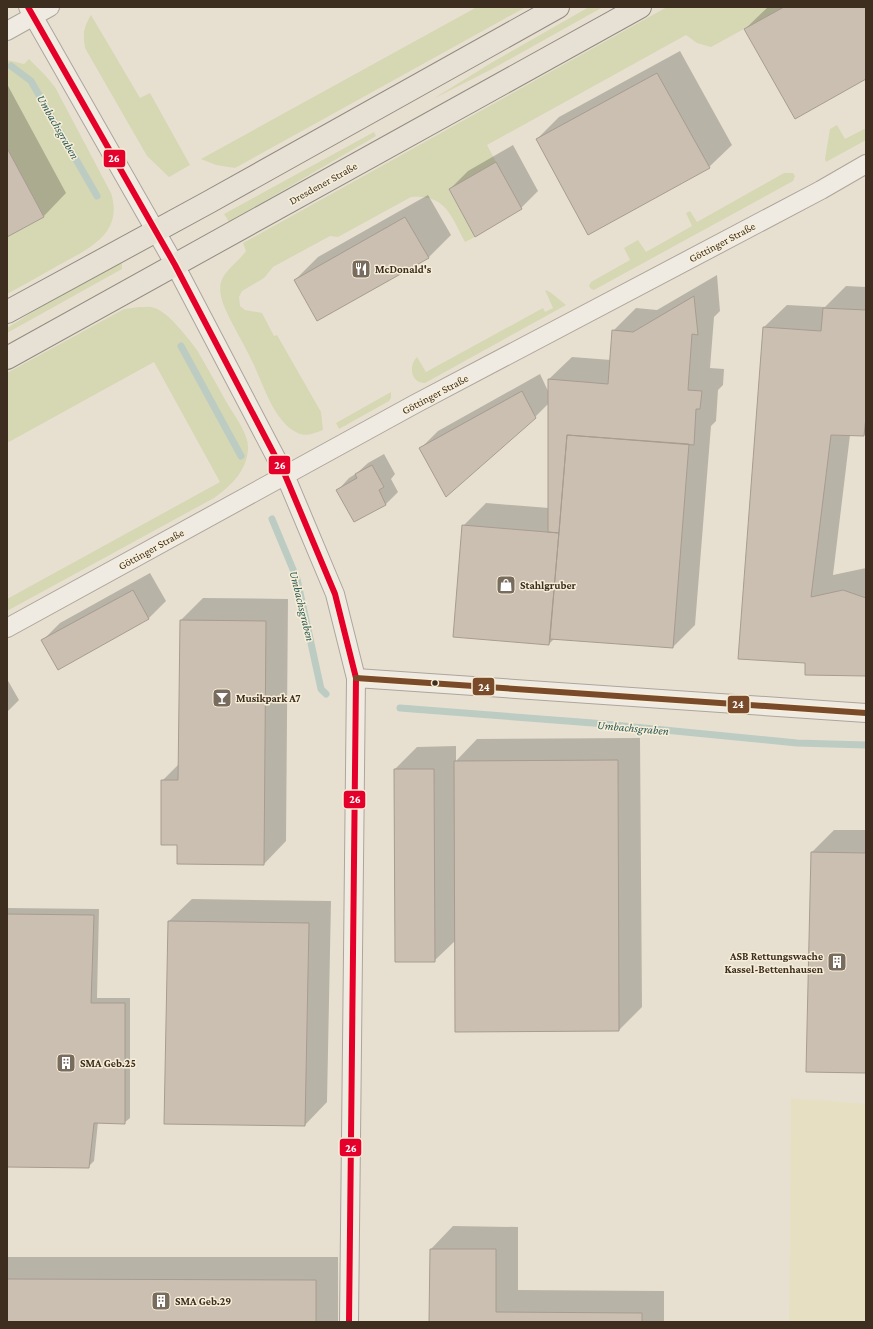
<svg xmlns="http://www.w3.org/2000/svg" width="873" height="1329" font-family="'Crimson Pro',serif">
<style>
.farmland{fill:#e6dfc2}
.green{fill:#d6d7b3}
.shadow{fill:#0003}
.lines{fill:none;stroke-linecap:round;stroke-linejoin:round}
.stream{stroke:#bcccc2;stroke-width:7}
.building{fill:#cbbfb2;stroke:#a89c90}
.street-casing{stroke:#ada599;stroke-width:20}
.primary-casing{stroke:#928b80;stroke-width:24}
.street{stroke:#efebe3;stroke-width:18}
.primary{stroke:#e6e1d4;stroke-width:22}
.bus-1-casing{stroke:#f7eed8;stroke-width:9}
.bus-2-casing{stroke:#f7eed8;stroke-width:9}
.bus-1{stroke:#e4002b;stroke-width:6}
.bus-2{stroke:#7a4b2a;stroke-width:6}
.bus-dot{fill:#3d2e20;stroke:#f7eed8;stroke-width:1.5}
.labels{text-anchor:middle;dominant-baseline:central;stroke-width:3;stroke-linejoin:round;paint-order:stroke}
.street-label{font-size:11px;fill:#3d2e20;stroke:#f7eed8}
.poi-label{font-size:11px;font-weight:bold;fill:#3d2e20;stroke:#f7eed8;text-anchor:start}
.water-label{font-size:12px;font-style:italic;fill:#2f5d5a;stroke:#f7eed8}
.line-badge{stroke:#f7eed8;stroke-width:1.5}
.badge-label{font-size:11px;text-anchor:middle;font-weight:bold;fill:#fff}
</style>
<rect width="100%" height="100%" fill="#e7e0d1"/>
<path class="farmland" d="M 791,1098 L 866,1104 L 866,1322 L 789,1322 Z"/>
<path class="green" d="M 477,7 L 526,7 L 235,168 L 216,165 L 201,159 Z
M 589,7 L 603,7 L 494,68 L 433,99 L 491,63 Z
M 667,7 L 784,7 L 711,47 L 697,43 L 686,35 L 487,145 L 496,162 L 449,189 L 475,237 L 465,242 C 451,216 446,194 411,197 L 338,237 L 330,236 L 273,267 L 264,278 L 242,291 L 239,297 L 240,306 L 245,310 L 262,313 L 274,336 L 277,335 L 321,412 L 323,430 C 312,434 305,438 294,431 C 272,417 263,383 252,361 C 243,342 232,325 224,306 C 221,299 219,289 221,282 C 224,271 239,261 246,251 L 243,243 Z
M 91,15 L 140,98 L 150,93 L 190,165 L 169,177 L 147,156 L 85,48 C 83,34 83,28 91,15 Z
M 29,59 L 45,75 L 55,87 L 111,193 C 124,234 88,249 59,265 C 41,275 24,285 7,294 L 7,237 L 44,217 L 7,148 L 7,60 L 24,64 Z
M 837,125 L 845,139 L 866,128 L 866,140 L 826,162 L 825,159 L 830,129 Z
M 374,132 L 376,136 L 229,222 L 224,214 Z
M 784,173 L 793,173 L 795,176 L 793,181 L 594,290 L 591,289 L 589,286 L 591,282 L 630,260 L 624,248 L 638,240 L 646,252 L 692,226 L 686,213 L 690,211 L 697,222 Z
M 120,262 L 122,264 L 122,269 L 7,333 L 7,328 L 52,300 Z
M 545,290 L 550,292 L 566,305 L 425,383 C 411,383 408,366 417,357 L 426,372 L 543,308 L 545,312 L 553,308 Z
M 139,307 C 144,307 150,306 155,308 C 169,313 188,338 197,350 C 207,367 217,385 227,403 C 234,415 248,433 248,447 C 248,470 231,486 214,498 L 7,611 L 7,599 L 220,482 L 154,362 L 7,443 L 7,373 L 124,309 Z
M 391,392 L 391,398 L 389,401 L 339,429 L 336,423 Z"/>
<path class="shadow" d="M 768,7 L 866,7 L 866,78 L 745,29 Z
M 680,51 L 732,145 L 709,167 L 537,139 L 559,117 Z
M 7,84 L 66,193 L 44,216 L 7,236 Z
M 513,145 L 538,191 L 521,208 L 450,189 L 468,171 Z
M 428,195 L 451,235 L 428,258 L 295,280 L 318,257 Z
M 717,275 L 720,311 L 714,317 L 710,368 L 724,369 L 723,385 L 718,390 L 716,421 L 711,426 L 695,625 L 673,647 L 555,638 L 549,644 L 463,526 L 486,503 L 549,508 L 549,403 L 535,417 L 420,449 L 438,431 L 540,374 L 549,393 L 549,379 L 572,357 L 611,360 L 613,331 L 636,308 L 657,310 Z
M 846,286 L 866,287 L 866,433 L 864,435 L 850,435 L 833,575 L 866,568 L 866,675 L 806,662 L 764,327 L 787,305 L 825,307 Z
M 384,454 L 395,474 L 391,479 L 398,492 L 386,504 L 355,521 L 338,490 L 349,478 L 357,473 L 368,463 Z
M 150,573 L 166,601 L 149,618 L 58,668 L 43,640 L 60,623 Z
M 203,598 L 288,599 L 286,841 L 264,864 L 178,844 L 162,781 L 179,764 L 181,620 Z
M 7,679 L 19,700 L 7,712 Z
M 640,738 L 642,1007 L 619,1030 L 456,940 L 434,961 L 395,769 L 417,747 L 456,746 L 456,761 L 477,739 Z
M 834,830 L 866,830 L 866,1072 L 812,852 Z
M 192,899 L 331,901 L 327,1102 L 305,1125 L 169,921 Z
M 7,908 L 99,909 L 97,998 L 130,998 L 130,1118 L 124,1123 L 98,1122 L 94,1161 L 88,1167 L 7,1166 Z
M 453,1226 L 518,1227 L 518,1290 L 664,1291 L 664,1322 L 430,1322 L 431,1249 Z
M 7,1257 L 338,1257 L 338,1322 L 7,1322 Z"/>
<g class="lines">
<path class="stream" d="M 11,66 L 31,81 L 97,196
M 181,346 L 241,456
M 272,519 L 297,579 L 321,689 L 326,694
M 400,708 L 593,723 L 797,743 L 866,745"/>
</g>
<path class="building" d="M 784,7 L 866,7 L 866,79 L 795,119 L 744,29 Z
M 657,73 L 710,168 L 588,235 L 536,139 Z
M 7,148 L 44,217 L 7,237 Z
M 496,162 L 522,209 L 475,237 L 449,189 Z
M 405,217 L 429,258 L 317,321 L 294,280 Z
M 694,296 L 698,335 L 692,334 L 688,390 L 702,391 L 700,409 L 696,409 L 694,445 L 567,435 L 559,533 L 548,532 L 548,379 L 608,384 L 612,330 L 633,332 Z
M 823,308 L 866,310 L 866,417 L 864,436 L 831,435 L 811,597 L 843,590 L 866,598 L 866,676 L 805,675 L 805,663 L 738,659 L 763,327 L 821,331 Z
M 522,391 L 536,418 L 446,497 L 419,448 Z
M 567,435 L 689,444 L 673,648 L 550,639 Z
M 372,465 L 384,487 L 379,490 L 386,505 L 354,522 L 336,490 L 357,478 L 355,474 Z
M 462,525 L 559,533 L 549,645 L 453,637 Z
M 133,590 L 149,619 L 58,670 L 41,640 Z
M 180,620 L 266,621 L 264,865 L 177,864 L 177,845 L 161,845 L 161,780 L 178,780 Z
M 618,760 L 619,1031 L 455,1032 L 454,761 Z
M 394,769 L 434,769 L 435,962 L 395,962 Z
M 811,852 L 866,853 L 866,1073 L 806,1072 Z
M 7,914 L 94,915 L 91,1003 L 125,1003 L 125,1124 L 94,1123 L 89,1168 L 7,1167 Z
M 168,921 L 309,923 L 305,1126 L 164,1124 Z
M 430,1249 L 496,1249 L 496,1312 L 642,1313 L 642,1322 L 429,1322 Z
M 7,1279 L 316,1280 L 316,1322 L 7,1322 Z"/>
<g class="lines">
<g class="street-casing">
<path id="street" d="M 28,7 L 175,265 L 285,475 L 335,594 L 356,678 L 349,1322
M 7,31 L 50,7
M 7,628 L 415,404 L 821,190 L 866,164
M 356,678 L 866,713"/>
</g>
<g class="primary-casing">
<path id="primary" d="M 7,312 L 209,202 L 558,7
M 7,358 L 640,7"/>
</g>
<use href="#street" class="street"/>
<use href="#primary" class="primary"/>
<g class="bus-1-casing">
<path id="bus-1" d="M 28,7 L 175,265 L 285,475 L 335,594 L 356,678 L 349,1322"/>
</g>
<g class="bus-2-casing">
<path id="bus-2" d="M 356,678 L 866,713"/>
</g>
<use href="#bus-1" class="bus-1"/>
<use href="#bus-2" class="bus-2"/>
</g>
<defs>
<g id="restaurant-square" transform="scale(1)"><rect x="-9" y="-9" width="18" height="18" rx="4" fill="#786c5e" stroke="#f7eed8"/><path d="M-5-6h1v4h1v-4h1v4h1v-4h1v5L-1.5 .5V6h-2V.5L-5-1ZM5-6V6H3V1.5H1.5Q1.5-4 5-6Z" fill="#fff"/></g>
<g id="shop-square" transform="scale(1)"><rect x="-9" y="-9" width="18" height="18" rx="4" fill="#786c5e" stroke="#f7eed8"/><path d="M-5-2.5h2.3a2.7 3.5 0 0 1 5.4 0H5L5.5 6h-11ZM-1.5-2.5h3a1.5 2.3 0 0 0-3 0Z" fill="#fff"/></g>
<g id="bar-square" transform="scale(1)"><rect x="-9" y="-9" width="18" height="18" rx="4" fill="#786c5e" stroke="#f7eed8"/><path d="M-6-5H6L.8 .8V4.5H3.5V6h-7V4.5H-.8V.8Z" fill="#fff"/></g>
<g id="building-square" transform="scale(1)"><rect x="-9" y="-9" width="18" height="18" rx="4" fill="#786c5e" stroke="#f7eed8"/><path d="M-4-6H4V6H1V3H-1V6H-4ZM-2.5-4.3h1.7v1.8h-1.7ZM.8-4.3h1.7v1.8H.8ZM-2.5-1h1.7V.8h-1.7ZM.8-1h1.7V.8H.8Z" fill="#fff"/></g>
</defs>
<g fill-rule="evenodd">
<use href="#restaurant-square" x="361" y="269"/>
<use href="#shop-square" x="506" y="585"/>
<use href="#bar-square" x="222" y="698"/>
<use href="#building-square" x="837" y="962"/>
<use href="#building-square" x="66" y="1063"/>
<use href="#building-square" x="161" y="1301"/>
</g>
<circle class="bus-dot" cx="435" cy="683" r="3.5"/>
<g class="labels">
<g class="street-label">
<text transform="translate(323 183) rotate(-29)">Dresdener Straße</text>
<text transform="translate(722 242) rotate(-28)">Göttinger Straße</text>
<text transform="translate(435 394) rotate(-28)">Göttinger Straße</text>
<text transform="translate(151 549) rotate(-29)">Göttinger Straße</text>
</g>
<g class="poi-label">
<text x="375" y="269">McDonald's</text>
<text x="520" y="585">Stahlgruber</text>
<text x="236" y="698">Musikpark A7</text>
<text x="823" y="956" text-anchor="end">ASB Rettungswache<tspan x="823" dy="13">Kassel-Bettenhausen</tspan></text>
<text x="80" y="1063">SMA Geb.25</text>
<text x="175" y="1301">SMA Geb.29</text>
</g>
<g class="water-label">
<text transform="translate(58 127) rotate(60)">Umbachsgraben</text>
<text transform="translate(302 606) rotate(76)">Umbachsgraben</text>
<text transform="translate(633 728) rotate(5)">Umbachsgraben</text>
</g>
</g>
<g class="line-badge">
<rect x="103" y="149" width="23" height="19" rx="4" fill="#e4002b"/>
<rect x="268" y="455" width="23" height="20" rx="4" fill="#e4002b"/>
<rect x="472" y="677" width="23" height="19" rx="4" fill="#7a4b2a"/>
<rect x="727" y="695" width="23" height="19" rx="4" fill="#7a4b2a"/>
<rect x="343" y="790" width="23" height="19" rx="4" fill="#e4002b"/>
<rect x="339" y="1138" width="23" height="19" rx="4" fill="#e4002b"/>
</g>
<g class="badge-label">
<text x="114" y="162">26</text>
<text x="280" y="469">26</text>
<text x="484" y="691">24</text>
<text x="738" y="708">24</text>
<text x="355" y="803">26</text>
<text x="351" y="1152">26</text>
</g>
<rect width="873" height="1329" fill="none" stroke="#3d2e20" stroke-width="16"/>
</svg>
